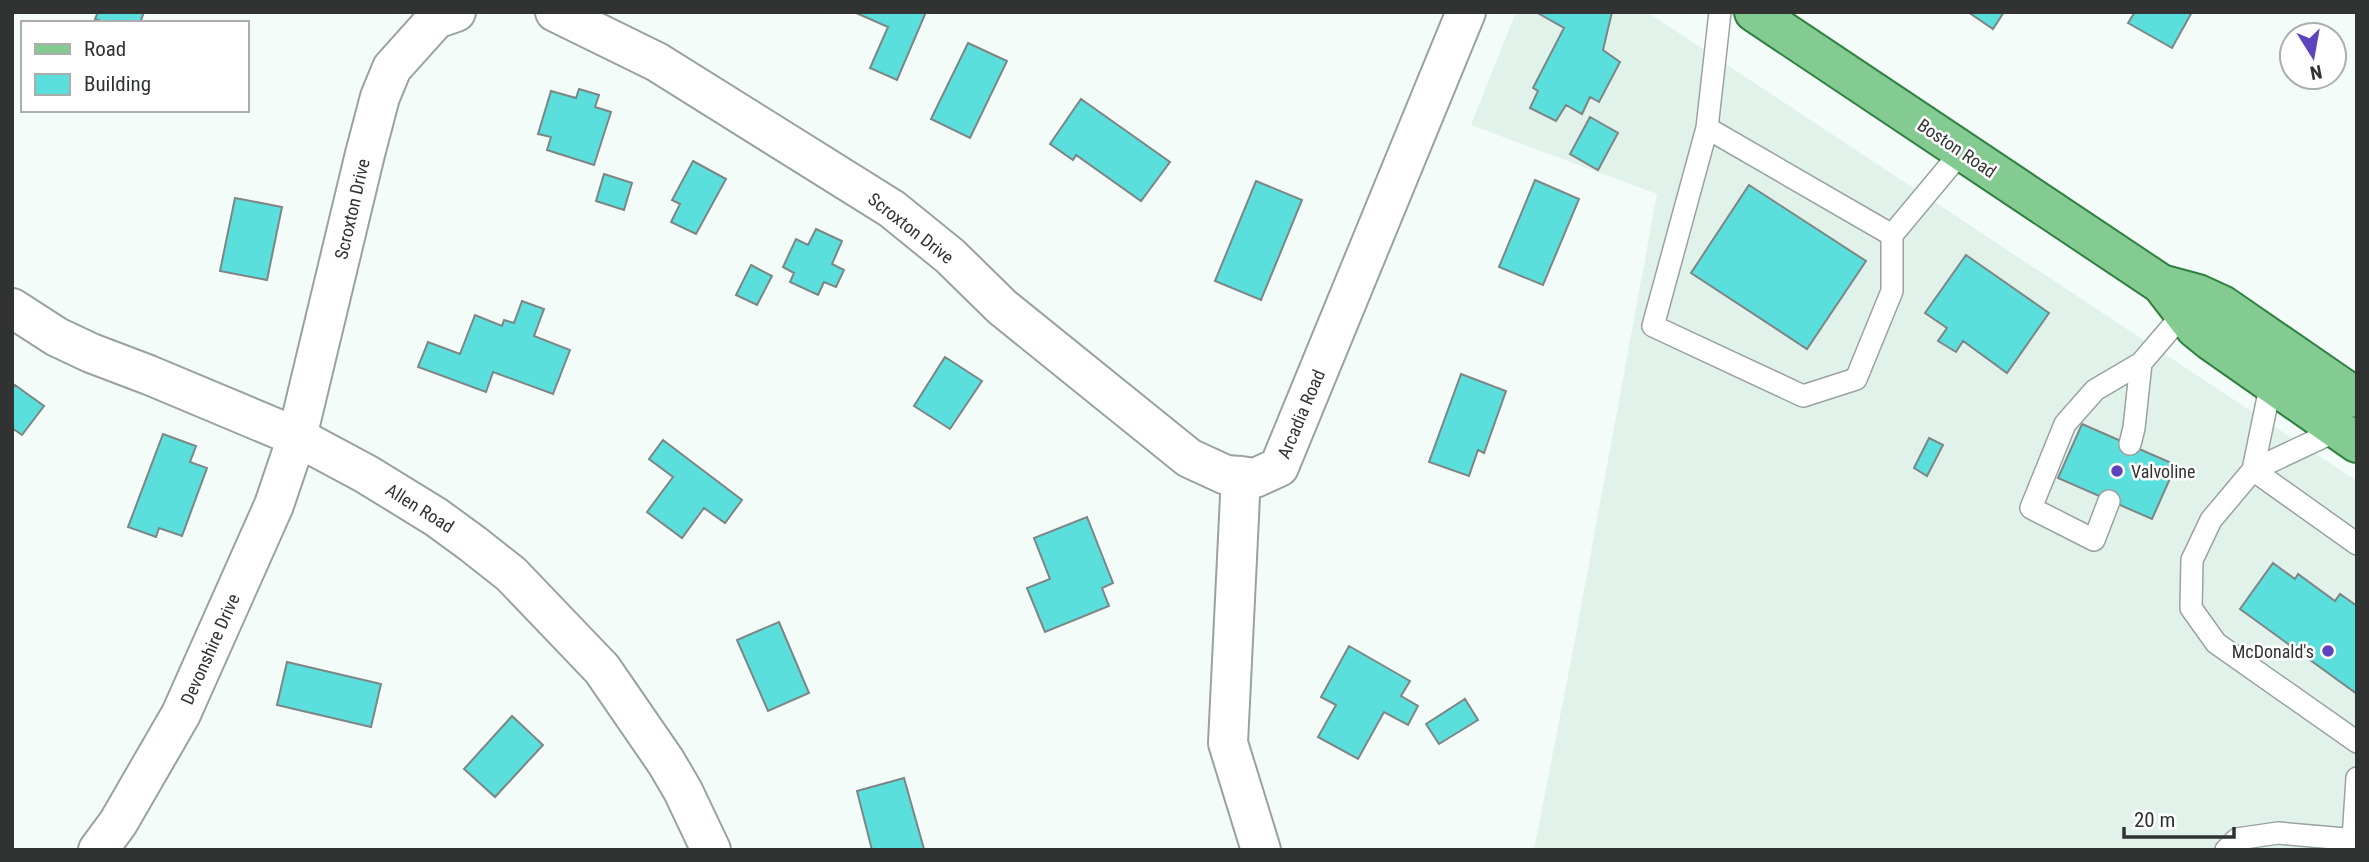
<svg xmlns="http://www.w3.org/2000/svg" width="2369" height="862" font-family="'Roboto Condensed',sans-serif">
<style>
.built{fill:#e1f2eb}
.building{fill:#5adfdd;stroke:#7d8685;stroke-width:2}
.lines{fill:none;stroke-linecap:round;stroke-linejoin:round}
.service-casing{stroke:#9aa29f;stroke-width:24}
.minor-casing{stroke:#9aa29f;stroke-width:42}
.tertiary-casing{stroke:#9aa29f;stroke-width:42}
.primary-casing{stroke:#318041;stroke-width:42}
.service{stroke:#fff;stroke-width:21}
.minor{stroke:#fff;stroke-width:38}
.tertiary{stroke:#fff;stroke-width:38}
.primary{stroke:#84cb92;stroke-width:38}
.poi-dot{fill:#5d44bc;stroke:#fff;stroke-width:2.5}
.labels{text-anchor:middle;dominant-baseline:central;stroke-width:5;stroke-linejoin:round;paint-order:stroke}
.street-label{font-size:18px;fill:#303332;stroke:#fff}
.poi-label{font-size:18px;fill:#303332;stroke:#fff;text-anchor:start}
</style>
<rect width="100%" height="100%" fill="#f4fcf9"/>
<path class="built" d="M 1516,12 L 1647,12 L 2357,481 L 2357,850 L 1534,850 L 1573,650 L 1657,194 L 1471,125 Z"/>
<path class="building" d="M 98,12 L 144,12 L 140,23 L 107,23 L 95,19 Z
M 854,12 L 926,12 L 897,80 L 870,68 L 888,27 Z
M 1536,12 L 1612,12 L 1603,50 L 1620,62 L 1599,102 L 1590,97 L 1582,114 L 1566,105 L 1556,121 L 1530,108 L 1538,91 L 1533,88 L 1564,28 Z
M 1968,12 L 2004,12 L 1993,29 Z
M 2135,12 L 2192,12 L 2172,48 L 2128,23 Z
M 968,43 L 1007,61 L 970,138 L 931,119 Z
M 579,89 L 599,95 L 595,107 L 611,112 L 594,165 L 547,150 L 551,137 L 538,134 L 551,91 L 576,98 Z
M 1081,99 L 1170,162 L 1141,201 L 1076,155 L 1073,160 L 1050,144 Z
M 1590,117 L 1618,133 L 1598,170 L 1570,154 Z
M 693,161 L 726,179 L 696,234 L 671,222 L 680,204 L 672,200 Z
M 604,174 L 632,183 L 624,210 L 596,201 Z
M 1535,180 L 1579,199 L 1543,285 L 1499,267 Z
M 1256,181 L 1302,200 L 1261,300 L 1215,281 Z
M 1749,185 L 1866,261 L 1807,349 L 1691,273 Z
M 235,198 L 282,207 L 267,280 L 220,271 Z
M 816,229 L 842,241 L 832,264 L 844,270 L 836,287 L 824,282 L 818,295 L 790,282 L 794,273 L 783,267 L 796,239 L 808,245 Z
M 1966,255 L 2049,313 L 2007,373 L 1963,341 L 1956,352 L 1938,341 L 1947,328 L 1925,313 Z
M 751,265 L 772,276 L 757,305 L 736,295 Z
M 522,301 L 544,309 L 534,336 L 570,350 L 553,394 L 493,372 L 486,392 L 418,367 L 428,342 L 460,354 L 475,315 L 502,326 L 504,320 L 514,323 Z
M 945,357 L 982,381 L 950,429 L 914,406 Z
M 1461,374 L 1506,391 L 1484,453 L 1478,450 L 1469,476 L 1429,462 Z
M 15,385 L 44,406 L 22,435 L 12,428 L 12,389 Z
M 2082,424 L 2176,465 L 2152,519 L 2058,478 Z
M 163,434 L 196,446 L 190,462 L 207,468 L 182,536 L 159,528 L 156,537 L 128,527 Z
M 1929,438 L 1943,445 L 1927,476 L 1914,468 Z
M 663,440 L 742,500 L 725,523 L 704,508 L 682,538 L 647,512 L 673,477 L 649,459 Z
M 1087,517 L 1113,583 L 1102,588 L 1109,606 L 1045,632 L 1027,588 L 1050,579 L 1034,538 Z
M 2273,563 L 2295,579 L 2298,574 L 2335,601 L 2340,594 L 2357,606 L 2357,694 L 2240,609 Z
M 779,622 L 809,693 L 768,711 L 737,640 Z
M 1349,646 L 1410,681 L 1401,696 L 1418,706 L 1408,725 L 1384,712 L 1358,759 L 1318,737 L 1336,705 L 1321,697 Z
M 287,662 L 381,684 L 371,727 L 277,705 Z
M 1465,699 L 1478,720 L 1439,744 L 1426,724 Z
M 512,716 L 543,745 L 495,797 L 464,769 Z
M 904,778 L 924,849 L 872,850 L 857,791 Z"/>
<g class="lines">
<g class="service-casing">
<path id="service" d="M 1720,12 L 1707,128 L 1653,326 L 1803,396 L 1856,379 L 1892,291 L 1892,235 L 1962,151
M 1707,128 L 1892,235
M 2141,363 L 2183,314
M 2271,383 L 2253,470 L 2338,430
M 2109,501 L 2094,540 L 2031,508 L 2065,424 L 2095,390 L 2141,363 L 2134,428 L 2130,444
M 2357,544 L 2253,470 L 2211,520 L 2192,560 L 2191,608 L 2216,643 L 2357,742
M 2353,839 L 2357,778
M 2226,850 L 2237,839 L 2278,833 L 2357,840"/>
</g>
<g class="minor-casing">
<path id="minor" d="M 555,12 L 657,62 L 892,209 L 950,256 L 1002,307 L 1189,458 L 1226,475 L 1241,476
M 98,850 L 118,823 L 181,714 L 274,505 L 297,437 L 365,154 L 380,97 L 392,68 L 436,19 L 456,12
M 1261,850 L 1228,743 L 1241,476 L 1255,478 L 1279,467 L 1466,12"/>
</g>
<g class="tertiary-casing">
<path id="tertiary" d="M 12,308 L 57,337 L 91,353 L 149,375 L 297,437 L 366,474 L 436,517 L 473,544 L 511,574 L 602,669 L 666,762 L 683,791 L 711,850"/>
</g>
<g class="primary-casing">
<path id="primary" d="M 1754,12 L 2161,284 L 2195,328 L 2211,341 L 2357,443
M 2161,284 L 2198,294 L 2222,305 L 2357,398"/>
</g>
<use href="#service" class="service"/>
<use href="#minor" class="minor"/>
<use href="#tertiary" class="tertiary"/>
<use href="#primary" class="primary"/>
</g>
<g class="poi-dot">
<circle cx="2117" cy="471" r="7"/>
<circle cx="2328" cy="651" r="7"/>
</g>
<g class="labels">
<g class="street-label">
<text transform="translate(1957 148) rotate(34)">Boston Road</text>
<text transform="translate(352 209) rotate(-77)">Scroxton Drive</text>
<text transform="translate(911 228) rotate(38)">Scroxton Drive</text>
<text transform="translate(1301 414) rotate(-67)">Arcadia Road</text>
<text transform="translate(420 508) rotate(32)">Allen Road</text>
<text transform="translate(210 649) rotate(-66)">Devonshire Drive</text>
</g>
<g class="poi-label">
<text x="2131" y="471">Valvoline</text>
<text x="2314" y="651" text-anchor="end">McDonald's</text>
</g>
</g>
<rect width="2369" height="862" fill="none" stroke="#303332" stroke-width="28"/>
<rect x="21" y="21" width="228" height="91" fill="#ffffff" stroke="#acadad" stroke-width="2"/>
<rect x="35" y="44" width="35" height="10" fill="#84cb92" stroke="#acadad" stroke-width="2"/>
<text x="84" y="56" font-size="21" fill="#303332">Road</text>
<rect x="35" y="74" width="35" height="21" fill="#5adfdd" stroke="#acadad" stroke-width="2"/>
<text x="84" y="91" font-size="21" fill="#303332">Building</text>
<g transform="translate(2313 56) rotate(169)"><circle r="33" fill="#ffffff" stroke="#acadad" stroke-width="2"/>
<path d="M0-5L12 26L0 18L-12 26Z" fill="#5d44bc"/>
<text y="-10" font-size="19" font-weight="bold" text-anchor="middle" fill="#303332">N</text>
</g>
<path d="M2124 827v10h110v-10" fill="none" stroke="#303332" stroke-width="3.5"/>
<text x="2134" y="827" font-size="21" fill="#303332" stroke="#ffffff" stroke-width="5" paint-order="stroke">20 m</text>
</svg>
